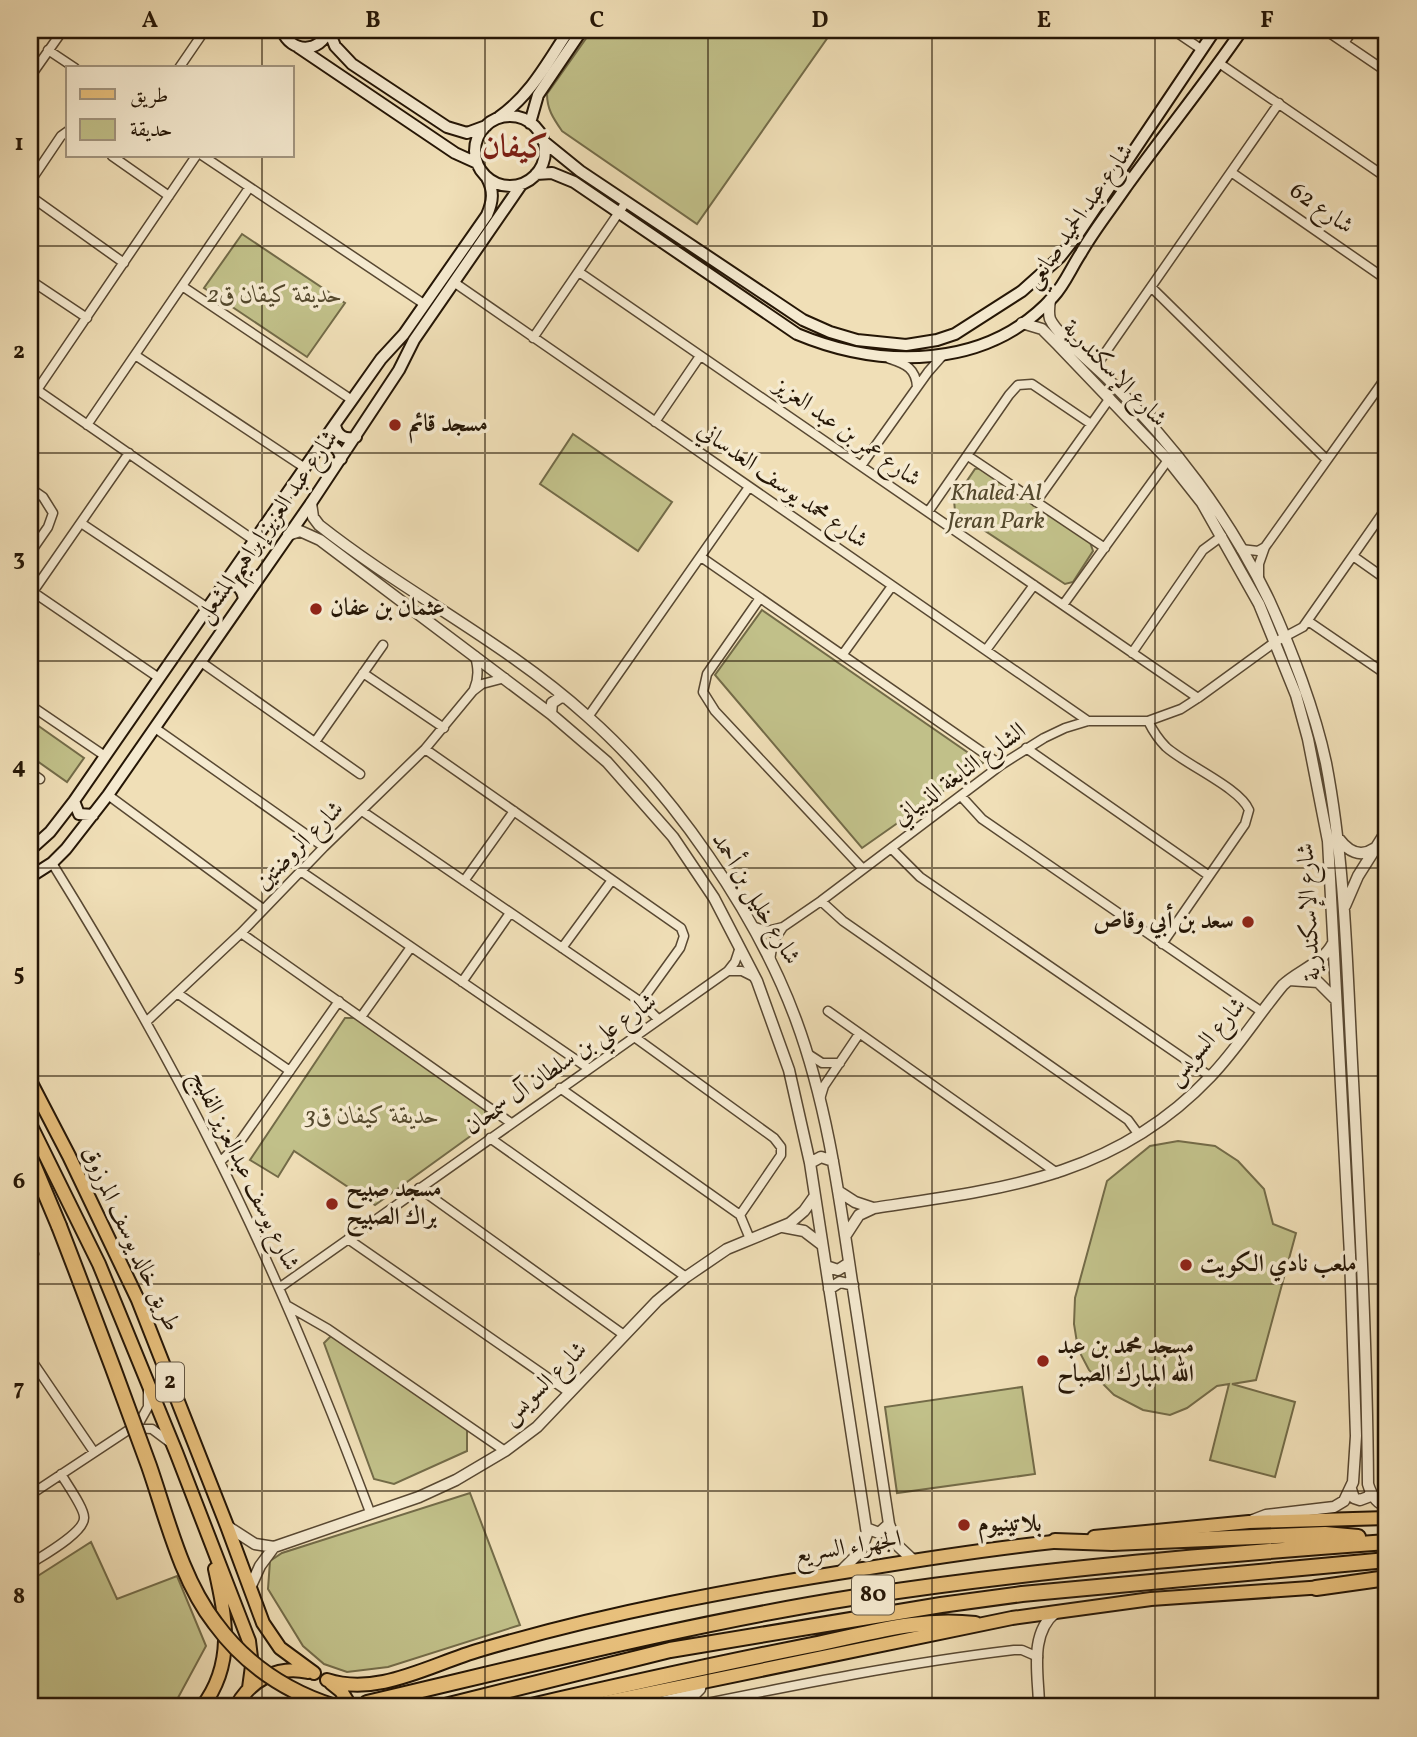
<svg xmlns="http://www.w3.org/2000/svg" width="1417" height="1737" font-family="Vollkorn,Amiri,serif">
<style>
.green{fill:#c1c089;stroke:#736b48;stroke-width:2}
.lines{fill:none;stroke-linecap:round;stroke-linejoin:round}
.minor-casing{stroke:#584832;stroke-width:11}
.tertiary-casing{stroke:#584832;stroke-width:13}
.secondary-casing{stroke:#251606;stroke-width:14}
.primary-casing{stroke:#251606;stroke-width:16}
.motorway-casing{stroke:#251606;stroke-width:18}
.minor{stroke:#f5ead0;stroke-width:8}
.tertiary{stroke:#f5ead0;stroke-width:10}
.secondary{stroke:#f5ead0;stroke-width:10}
.primary{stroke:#e8c07c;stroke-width:12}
.motorway{stroke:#e8c07c;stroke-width:14}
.motorway-bridge-casing{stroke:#251606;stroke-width:18;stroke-linecap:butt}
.motorway-bridge{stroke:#e8c07c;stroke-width:14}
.grid{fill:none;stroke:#251606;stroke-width:2;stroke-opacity:0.55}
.poi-dot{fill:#8f2418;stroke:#f5ead0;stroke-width:2.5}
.labels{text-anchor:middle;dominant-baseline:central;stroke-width:7;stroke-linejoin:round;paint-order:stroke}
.shield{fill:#f5ead0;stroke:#635643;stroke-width:2}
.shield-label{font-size:23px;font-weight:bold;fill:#251606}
.street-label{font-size:24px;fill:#251606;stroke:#f5ead0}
.park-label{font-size:24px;font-style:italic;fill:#54492d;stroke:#f5ead0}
.poi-label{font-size:24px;font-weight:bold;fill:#251606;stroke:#f5ead0;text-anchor:start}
.district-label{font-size:32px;font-weight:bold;fill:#7a1f14;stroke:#f5ead0}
.neatline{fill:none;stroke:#251606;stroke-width:2.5}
.grid-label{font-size:23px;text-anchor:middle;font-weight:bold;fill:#251606}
</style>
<rect width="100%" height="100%" fill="#f0dfb7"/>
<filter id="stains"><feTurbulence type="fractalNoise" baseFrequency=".00286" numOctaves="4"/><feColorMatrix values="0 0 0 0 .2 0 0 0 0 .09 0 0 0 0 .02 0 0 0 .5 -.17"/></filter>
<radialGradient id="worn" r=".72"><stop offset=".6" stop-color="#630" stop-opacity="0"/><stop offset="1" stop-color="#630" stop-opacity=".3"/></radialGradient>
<path class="green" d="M 592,30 L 833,30 L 697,224 L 562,131 C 553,118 547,109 547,94 Z
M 242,234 L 345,303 L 307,357 L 204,288 Z
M 573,434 L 672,502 L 638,551 L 540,484 Z
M 983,468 L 1090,542 L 1093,551 L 1073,582 L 1065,584 L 955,511 L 954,500 L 975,469 Z
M 762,610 L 983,763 L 862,848 L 715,675 Z
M 30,720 L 84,758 L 67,782 L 30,756 Z
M 345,1018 L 355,1018 L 491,1113 L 490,1122 L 375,1205 L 294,1151 L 278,1177 L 250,1160 Z
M 1178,1141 L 1215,1146 L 1238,1161 L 1264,1189 L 1273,1224 L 1296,1233 L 1256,1380 L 1232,1384 L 1295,1402 L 1275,1477 L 1210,1460 L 1229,1384 L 1217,1386 L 1187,1408 L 1170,1415 L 1143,1410 L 1114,1395 L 1089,1370 L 1078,1349 L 1074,1324 L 1075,1298 L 1107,1181 L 1150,1146 Z
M 331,1336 L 467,1428 L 467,1451 L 394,1484 L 374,1479 L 324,1343 Z
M 1022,1387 L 1035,1474 L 897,1493 L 885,1407 Z
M 470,1493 L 520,1625 L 388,1667 L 347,1672 L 324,1664 L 303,1646 L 268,1589 L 270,1561 L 282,1553 Z
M 91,1542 L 117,1599 L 177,1576 L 206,1646 L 173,1707 L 30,1707 L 30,1581 Z"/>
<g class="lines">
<g class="minor-casing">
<path id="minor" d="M 1173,30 L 1201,49
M 1325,30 L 1387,72
M 1344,43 L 1353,30
M 48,50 L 75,68
M 1219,63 L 1387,178
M 179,68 L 205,30
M 30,77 L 63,30
M 112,156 L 169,196
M 203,156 L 424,304
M 1231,172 L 1387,280
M 30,182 L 61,136 L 68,131
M 30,196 L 124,263
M 579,272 L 1198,698
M 30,280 L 87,318
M 455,283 L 1088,721
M 182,286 L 352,400
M 1151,287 L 1327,460
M 533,338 L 626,202
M 135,355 L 305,468
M 890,359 C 906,364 916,369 917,387
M 1096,366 L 1279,103
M 30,385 L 255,541
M 37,390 L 196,156
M 655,422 L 700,356
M 87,425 L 249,188
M 968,456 L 1105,548
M 861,466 L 928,372 L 943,355
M 30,488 L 43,497 L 53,513 L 48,527 L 30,553
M 1036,502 L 1110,398
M 928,512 L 1009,395 L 1018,385 L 1032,384 L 1091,424
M 81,523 L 208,608
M 1241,549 L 1258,551 L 1265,547
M 1353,556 L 1387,580
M 701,557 L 1001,765
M 1259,578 L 1259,564 L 1265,547 L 1387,376
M 33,592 L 159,678
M 30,596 L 129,453
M 760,598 L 707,674 L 703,692 L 715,711 L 863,869
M 1063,605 L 1168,460
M 1308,621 L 1387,675
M 986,650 L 1034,585
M 1132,653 L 1203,550 L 1222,536
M 843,654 L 892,586
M 201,662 L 360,774
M 363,673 L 444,728
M 474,689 C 479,677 478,668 475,656
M 30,705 L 105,756
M 588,717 L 749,487
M 1148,721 C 1153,731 1158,739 1166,747 C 1186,765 1240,788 1249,810 L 1245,824 L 1162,944
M 155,728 L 324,847
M 315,742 L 383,645
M 1026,748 L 1208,875
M 425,749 L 681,928 L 684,936 L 680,948 L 641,1002
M 30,772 L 40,779
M 108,795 L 263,909
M 961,796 L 982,819 L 1262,1012
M 362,811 L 641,1002 L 658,1019
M 891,848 L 920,877 L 1211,1077
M 52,863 C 112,960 169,1059 220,1162 C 277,1276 325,1393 370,1512
M 302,872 L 588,1068
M 464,881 L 514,811
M 821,901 L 843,921 L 1128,1120 L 1139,1135
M 752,926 L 767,931 L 783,927 L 821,901 L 1001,765 L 1044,738 L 1065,728 L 1088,721 L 1148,721 L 1181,709 L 1198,698 L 1275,642 L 1303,627 L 1387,507
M 241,933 L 511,1123
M 562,948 L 612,880
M 770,960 L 773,942 L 783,927
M 728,971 L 742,971 L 754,977
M 462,982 L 510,913
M 177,993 L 290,1071
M 828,1011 L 1057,1173
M 361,1017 L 411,947
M 146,1022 L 241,933 L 324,847 L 425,749 L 473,691 L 482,684 L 505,678
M 633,1036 L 774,1138 L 781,1147 L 781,1155 L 740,1215
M 808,1054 L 822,1063 L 840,1063
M 560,1088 L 740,1215 L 750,1239
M 820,1099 L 824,1086 L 859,1034
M 490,1138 L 686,1277
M 220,1162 L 239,1143 L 339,1001
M 419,1188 L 624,1335
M 348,1239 L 570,1393
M 30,1248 L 34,1254 L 30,1256
M 279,1288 L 728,971 L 735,962 L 739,950
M 288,1306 L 328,1329 L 505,1451
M 30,1358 L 94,1452
M 133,1428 L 152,1429 L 168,1441
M 30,1495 L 139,1423 L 148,1407 L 148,1391
M 30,1564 C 42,1556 84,1533 84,1518 C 85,1509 66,1483 61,1474
M 687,1707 C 796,1685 904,1663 1014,1650 L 1022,1650 L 1038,1657"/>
</g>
<g class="tertiary-casing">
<path id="tertiary" d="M 1050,300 C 1049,307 1048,313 1050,319 C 1057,335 1094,365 1108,379 C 1174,445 1228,515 1269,600 C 1291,648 1315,711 1326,763 C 1346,868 1347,975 1353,1081 C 1360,1215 1367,1350 1368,1484 C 1371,1494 1376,1504 1387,1506
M 1022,323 L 1042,329 L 1058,345 L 1168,460 L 1202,503 L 1259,604 L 1296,695 L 1308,739 L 1328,841 L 1350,1255 L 1356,1436 L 1353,1482 L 1344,1501 L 1334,1507 L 1266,1515 L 1253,1520
M 311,503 L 313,517 L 319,525 C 405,593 505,642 587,716 C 672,791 757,914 796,1020 C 827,1104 839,1194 852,1282 C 864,1363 877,1443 889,1524 L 897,1545 L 914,1561
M 288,535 L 300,531 L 320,540 L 551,714 L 607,762 L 673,837 L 714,898 L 757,981 L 789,1070 L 810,1163 L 867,1534 L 861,1551 L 840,1572
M 551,714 L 552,703 L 561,697 L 566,698
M 1339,839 C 1348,851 1360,858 1373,849
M 1345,906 L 1358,876 L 1387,830
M 1289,980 L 1318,982 L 1336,1000
M 810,1163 L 821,1157 L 833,1161
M 838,1191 L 855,1202 L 873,1208
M 783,1227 L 804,1231 L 821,1244
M 846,1235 L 859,1215 L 874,1208 C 1003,1189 1115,1177 1210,1077 C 1237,1049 1258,1015 1283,985 C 1299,970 1322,964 1333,943
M 826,1266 L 838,1270 L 849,1263
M 829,1289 L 840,1282 L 853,1285
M 1351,1489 L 1354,1498 L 1360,1500 L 1368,1497 L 1371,1492
M 227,1526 L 255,1544 L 274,1547 L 419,1497 L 456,1480 L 505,1451 L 537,1427 L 657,1301 L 686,1277 L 727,1249 L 790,1223 L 804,1211 L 814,1197
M 866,1528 L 879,1533 L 889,1524
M 250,1588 L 260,1566 L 274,1547
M 638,1707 L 695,1694 L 700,1689 L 701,1683
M 1039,1707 C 1039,1676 1028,1634 1056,1612"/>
</g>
<g class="secondary-casing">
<path id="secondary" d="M 282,30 C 291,54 320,53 329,30
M 329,31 L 335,46 L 352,64 L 447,127 L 467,133 L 486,126
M 298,47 L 455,153 L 477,163
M475 151a35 35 0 1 1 70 0a35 35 0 1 1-70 0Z
M 499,117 C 531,95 548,61 569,30
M 530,123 L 538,95 L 582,30
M 543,141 L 580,171 L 803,320 L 830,332 L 857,340 L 906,345 L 937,340 L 955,334 L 1022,291 L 1060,257 L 1078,234 L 1215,30
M 536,174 L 552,173 L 574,182 L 797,334 C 881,369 987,370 1053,297 C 1065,284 1071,268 1081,253 C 1094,230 1111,209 1126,187 C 1164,134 1205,84 1242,30
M 335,424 C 336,435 345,441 356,437
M 319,447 C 330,442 339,447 341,459
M 242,560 L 240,566 L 245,577 L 251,579 L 260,575
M 223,588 C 234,580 242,587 244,599
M 74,801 L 79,814 L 93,815
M 30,850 L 50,832 L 74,801 L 335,424 L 381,359 L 404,334 L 487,215 C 493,201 494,191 487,178
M 30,877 L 52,863 L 66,849 L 108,795 L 311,503 L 399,370 L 414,340 L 521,185"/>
</g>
<g class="primary-casing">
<path id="primary" d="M 30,1081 L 69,1156 L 138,1300 L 227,1526 L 263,1623 L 280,1648 L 314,1673
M 30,1124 L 99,1264 L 176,1452 L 249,1641 L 252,1666 L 249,1688
M 1094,1537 L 1249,1522 L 1387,1518
M 327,1680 C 378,1697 431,1664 480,1650 C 605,1613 734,1589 863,1569 C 929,1558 996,1548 1062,1541
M 331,1683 L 341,1691 L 351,1707
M 202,1707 C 235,1664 226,1618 215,1569
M 236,1707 C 250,1680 278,1665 308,1672
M 582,1707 L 1012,1618 L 1151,1599 L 1324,1587"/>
</g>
<g class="motorway-casing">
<path id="motorway" d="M 30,1157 L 59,1226
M 1055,1541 L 1112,1543 L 1325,1534 L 1358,1537
M 1316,1588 L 1387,1578
M 367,1703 C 529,1665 692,1623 857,1597 C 1032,1570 1210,1555 1387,1542
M 441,1707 L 670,1650 L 941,1605 L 1022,1594 L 1387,1560
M 527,1707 C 622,1685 717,1664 812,1645 C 867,1634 919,1617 975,1624"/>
</g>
<use href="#minor" class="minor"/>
<use href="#tertiary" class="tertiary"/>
<use href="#secondary" class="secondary"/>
<use href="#primary" class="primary"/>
<use href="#motorway" class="motorway"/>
<g class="motorway-bridge-casing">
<path id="motorway-bridge" d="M 59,1226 C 90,1306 120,1386 149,1466 C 167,1518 181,1579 215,1623 C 245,1664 287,1692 335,1707"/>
</g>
<use href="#motorway-bridge" class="motorway-bridge"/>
</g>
<path class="grid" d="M 262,30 L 262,68M 485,30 L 485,1707M 708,30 L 708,1707M 932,30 L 932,1707M 1155,30 L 1155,1707M 262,156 L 262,1707M 30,246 L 1387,246M 30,453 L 1387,453M 30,661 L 1387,661M 30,868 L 1387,868M 30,1076 L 1387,1076M 30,1284 L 1387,1284M 30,1491 L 1387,1491"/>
<g class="poi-dot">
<circle cx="395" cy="425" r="7"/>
<circle cx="316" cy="609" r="7"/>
<circle cx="1248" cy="922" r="7"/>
<circle cx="332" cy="1204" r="7"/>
<circle cx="1186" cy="1265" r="7"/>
<circle cx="1043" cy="1361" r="7"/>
<circle cx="964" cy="1525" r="7"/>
</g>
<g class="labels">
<g class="shield">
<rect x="156" y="1362.5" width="28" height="39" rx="5"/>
<rect x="852" y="1575.5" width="42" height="39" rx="5"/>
</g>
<g class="shield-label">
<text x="170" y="1382">2</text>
<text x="873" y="1595">80</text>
</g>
<g class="street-label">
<text transform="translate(1321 209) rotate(35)">شارع 62</text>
<text transform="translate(1080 217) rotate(-55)">شارع عبد الحميد صانعي</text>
<text transform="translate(1114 374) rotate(46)">شارع الإسكندرية</text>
<text transform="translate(847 433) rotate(35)">شارع عمر بن عبد العزيز</text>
<text transform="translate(782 486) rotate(35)">شارع محمد يوسف العدساني</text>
<text transform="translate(268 527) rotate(-55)">شارع عبد العزيز إبراهيم المشعل</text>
<text transform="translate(960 775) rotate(-36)">الشارع النابغة الذبياني</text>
<text transform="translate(300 846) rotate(-45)">شارع الروضتين</text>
<text transform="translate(755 899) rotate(59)">شارع خليل بن أحمد</text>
<text transform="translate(1310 912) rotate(-93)">شارع الإسكندرية</text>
<text transform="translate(1207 1042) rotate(-49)">شارع السويس</text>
<text transform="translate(561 1065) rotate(-35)">شارع علي بن سلطان آل سمحان</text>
<text transform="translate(244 1171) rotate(64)">شارع يوسف عبدالعزيز الفليج</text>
<text transform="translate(130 1239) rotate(65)">طريق خالد يوسف المرزوق</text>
<text transform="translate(545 1384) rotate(-44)">شارع السويس</text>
<text transform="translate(848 1548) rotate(-9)">الجهراء السريع</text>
</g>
<g class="park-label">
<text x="275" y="296">حديقة كيقان ق2</text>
<text x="996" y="494">Khaled Al<tspan x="996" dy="28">Jeran Park</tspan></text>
<text x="372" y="1117">حديقة كيفان ق3</text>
</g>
<g class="poi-label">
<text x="409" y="425">مسجد قائم</text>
<text x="330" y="609">عثمان بن عفان</text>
<text x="1234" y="922" text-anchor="end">سعد بن أبي وقاص</text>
<text x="346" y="1190">مسجد صبيح<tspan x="346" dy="28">براك الصبيح</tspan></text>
<text x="1200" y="1265">ملعب نادي الكويت</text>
<text x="1057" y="1347">مسجد محمد بن عبد<tspan x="1057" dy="28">الله المبارك الصباح</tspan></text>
<text x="978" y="1525">بلاتينيوم</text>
</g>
<g class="district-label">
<text x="515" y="149">كيفان</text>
</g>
</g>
<rect width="1417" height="1737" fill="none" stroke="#f0dfb7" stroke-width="77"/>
<rect x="66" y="66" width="228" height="91" fill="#f5ead0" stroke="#a2957f" stroke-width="2"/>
<rect x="80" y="89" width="35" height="10" fill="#e8c07c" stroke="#a2957f" stroke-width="2"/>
<text x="130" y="102" font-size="21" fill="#251606">طريق</text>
<rect x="80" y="119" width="35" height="21" fill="#c1c089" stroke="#a2957f" stroke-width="2"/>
<text x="130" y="136" font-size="21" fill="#251606">حديقة</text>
<rect x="38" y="38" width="1340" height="1660" class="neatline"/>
<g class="grid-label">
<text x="150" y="27">A</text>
<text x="373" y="27">B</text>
<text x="597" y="27">C</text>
<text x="820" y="27">D</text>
<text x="1044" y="27">E</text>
<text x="1267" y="27">F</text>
<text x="19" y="150">1</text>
<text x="19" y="358">2</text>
<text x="19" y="565">3</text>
<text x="19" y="773">4</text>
<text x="19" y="980">5</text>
<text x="19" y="1188">6</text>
<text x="19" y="1395">7</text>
<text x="19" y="1603">8</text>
</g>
<rect width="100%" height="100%" filter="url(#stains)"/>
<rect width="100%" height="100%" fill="url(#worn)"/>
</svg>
